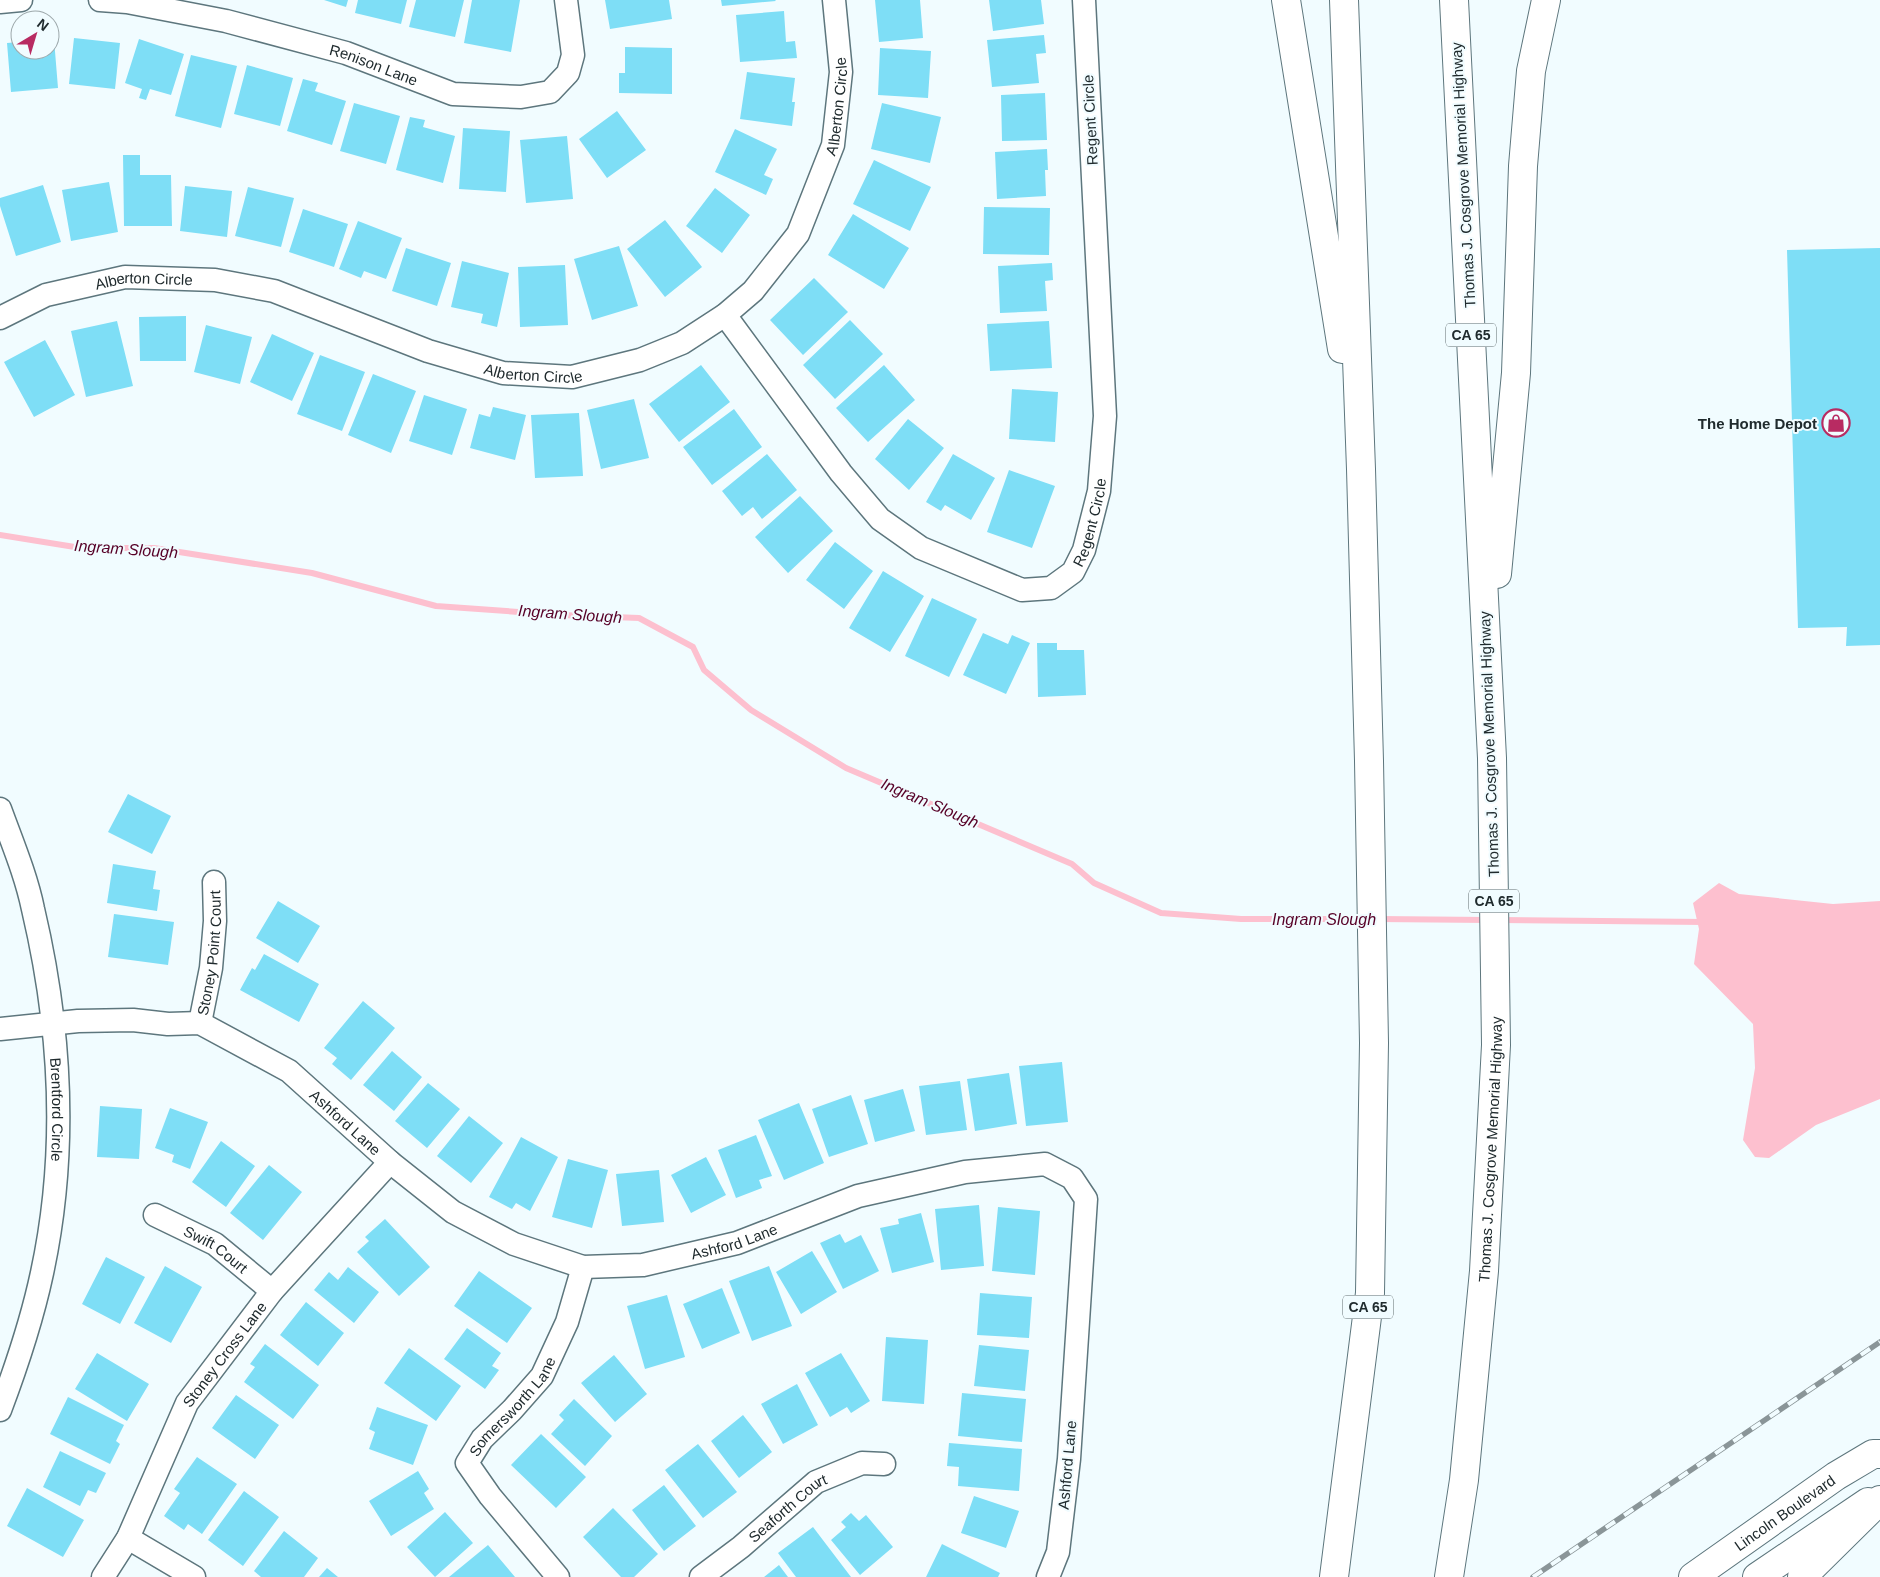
<svg xmlns="http://www.w3.org/2000/svg" width="1880" height="1577" font-family="Helvetica,sans-serif">
<style>
.water{fill:#fdc0cf}
.lines{fill:none;stroke-linecap:round;stroke-linejoin:round}
.stream{stroke:#fdc0cf;stroke-width:6}
.building{fill:#7edef6}
.minor-casing{stroke:#5d767d;stroke-width:25}
.primary-casing{stroke:#5d767d;stroke-width:30}
.motorway-casing{stroke:#5d767d;stroke-width:30}
.minor{stroke:#fff;stroke-width:22}
.primary{stroke:#fff;stroke-width:28}
.motorway{stroke:#fff;stroke-width:28}
.rail-casing{stroke:#8a9598;stroke-width:5.5}
.rail{stroke:#f1fcff;stroke-width:4;stroke-dasharray:11;stroke-linecap:butt}
.labels{text-anchor:middle;dominant-baseline:central;stroke-width:4;stroke-linejoin:round;paint-order:stroke}
.shield{fill:#f1fcff;stroke:#5f6a6d;stroke-width:1}
.shield-label{font-size:14px;font-weight:bold;fill:#202b2e}
.street-label{font-size:15px;fill:#202b2e;stroke:#f1fcff}
.poi-label{font-size:15px;font-weight:bold;fill:#202b2e;stroke:#f1fcff;text-anchor:end}
.water-label{font-size:16px;font-style:italic;fill:#570027;stroke:#f1fcff}
</style>
<rect width="100%" height="100%" fill="#f1fcff"/>
<path class="water" d="M 1719,883 L 1739,894 L 1833,904 L 1880,901 L 1880,1099 L 1816,1125 L 1769,1158 L 1755,1157 L 1743,1140 L 1755,1068 L 1753,1024 L 1694,964 L 1699,929 L 1693,903 Z"/>
<g class="lines">
<path class="stream" d="M 0,535 L 81,548 L 154,548 L 312,573 L 436,606 L 561,615 L 639,618 L 693,647 L 704,670 L 751,710 L 846,768 L 1072,864 L 1094,883 L 1161,913 L 1241,919 L 1365,919
M 1378,919 L 1488,920
M 1500,920 L 1705,922"/>
</g>
<path class="building" d="M 324,0 L 348,0 L 346,7 Z
M 358,0 L 407,0 L 401,24 L 355,13 Z
M 416,0 L 464,0 L 455,37 L 409,27 Z
M 472,0 L 520,0 L 511,52 L 464,43 Z
M 605,0 L 669,0 L 672,19 L 610,29 Z
M 721,0 L 775,0 L 776,1 L 722,6 Z
M 875,0 L 920,0 L 923,38 L 879,42 Z
M 989,0 L 1041,0 L 1044,24 L 993,31 Z
M 784,11 L 786,42 L 795,41 L 797,58 L 740,62 L 736,15 Z
M 1044,35 L 1046,53 L 1036,54 L 1039,83 L 992,87 L 987,40 Z
M 74,38 L 120,43 L 115,89 L 69,84 Z
M 54,39 L 58,88 L 11,92 L 7,43 L 20,42 L 20,50 L 50,50 L 50,40 Z
M 139,39 L 184,54 L 171,95 L 150,89 L 146,100 L 139,98 L 142,89 L 125,83 Z
M 625,47 L 672,48 L 672,94 L 619,93 L 619,73 L 625,73 Z
M 880,48 L 931,51 L 928,98 L 878,95 Z
M 191,55 L 237,66 L 221,128 L 175,116 Z
M 247,65 L 293,78 L 280,126 L 234,114 Z
M 747,72 L 795,78 L 792,102 L 795,102 L 792,126 L 740,119 Z
M 303,79 L 318,83 L 315,91 L 346,101 L 332,145 L 287,131 Z
M 1045,93 L 1047,140 L 1002,141 L 1001,95 Z
M 354,103 L 400,116 L 386,164 L 340,151 Z
M 882,103 L 941,117 L 930,163 L 871,149 Z
M 617,111 L 646,150 L 607,178 L 579,139 Z
M 410,117 L 425,120 L 423,127 L 455,136 L 443,183 L 396,170 Z
M 463,128 L 510,131 L 506,192 L 459,189 Z
M 735,129 L 777,149 L 764,175 L 773,179 L 766,195 L 715,172 Z
M 567,136 L 573,199 L 526,203 L 520,140 Z
M 1047,149 L 1048,170 L 1045,170 L 1046,196 L 997,199 L 995,152 Z
M 123,155 L 140,155 L 140,175 L 171,175 L 172,226 L 124,226 Z
M 874,160 L 931,187 L 910,231 L 853,204 Z
M 109,182 L 118,232 L 71,241 L 62,190 Z
M 43,185 L 61,242 L 16,256 L 0,206 L 0,198 Z
M 185,186 L 232,191 L 227,237 L 180,231 Z
M 248,187 L 294,198 L 281,247 L 235,236 Z
M 715,188 L 750,215 L 722,253 L 686,226 Z
M 984,207 L 1050,208 L 1049,255 L 983,254 Z
M 303,209 L 348,224 L 334,267 L 289,252 Z
M 853,214 L 909,248 L 884,289 L 828,255 Z
M 665,220 L 702,267 L 665,297 L 627,249 Z
M 358,221 L 402,238 L 386,279 L 364,271 L 361,278 L 339,269 Z
M 619,246 L 638,306 L 592,320 L 574,259 Z
M 406,248 L 451,263 L 437,306 L 392,291 Z
M 1880,248 L 1880,645 L 1846,646 L 1847,627 L 1798,628 L 1787,250 Z
M 462,261 L 509,273 L 497,327 L 481,323 L 483,314 L 451,307 Z
M 1052,263 L 1053,280 L 1045,281 L 1047,311 L 1000,313 L 998,266 Z
M 565,265 L 568,325 L 520,327 L 518,267 Z
M 814,278 L 848,312 L 803,355 L 770,320 Z
M 186,316 L 186,361 L 140,361 L 139,317 Z
M 850,320 L 883,354 L 835,399 L 803,365 Z
M 117,321 L 133,386 L 86,397 L 71,331 Z
M 1049,321 L 1052,368 L 990,371 L 987,324 Z
M 206,325 L 252,337 L 240,384 L 194,372 Z
M 272,334 L 314,353 L 292,401 L 250,382 Z
M 45,340 L 75,395 L 34,417 L 4,362 Z
M 320,355 L 365,372 L 342,431 L 297,414 Z
M 701,365 L 730,402 L 679,442 L 649,404 Z
M 884,365 L 915,400 L 868,442 L 836,408 Z
M 373,374 L 416,391 L 391,453 L 348,435 Z
M 1012,389 L 1058,392 L 1055,442 L 1009,439 Z
M 424,395 L 467,409 L 452,455 L 409,441 Z
M 634,399 L 649,458 L 601,469 L 587,410 Z
M 493,407 L 526,415 L 515,460 L 470,448 L 479,414 L 490,417 Z
M 734,409 L 762,447 L 712,485 L 683,447 Z
M 579,413 L 583,476 L 535,478 L 531,415 Z
M 908,419 L 944,448 L 909,490 L 875,459 Z
M 767,454 L 797,490 L 762,519 L 753,507 L 742,516 L 722,491 Z
M 953,454 L 995,478 L 971,520 L 945,505 L 941,511 L 926,502 Z
M 1009,470 L 1055,486 L 1032,548 L 987,532 Z
M 800,496 L 833,531 L 788,573 L 755,537 Z
M 835,542 L 873,571 L 844,609 L 806,580 Z
M 883,571 L 924,596 L 890,652 L 849,628 Z
M 932,598 L 977,619 L 949,677 L 905,656 Z
M 983,633 L 1008,644 L 1012,635 L 1030,643 L 1006,694 L 963,675 Z
M 1037,643 L 1057,643 L 1057,650 L 1084,650 L 1086,695 L 1038,697 Z
M 128,794 L 171,816 L 152,854 L 108,832 Z
M 113,864 L 156,871 L 153,889 L 160,890 L 157,911 L 107,903 Z
M 278,901 L 320,926 L 298,963 L 256,938 Z
M 114,914 L 174,922 L 168,965 L 108,957 Z
M 264,954 L 319,984 L 299,1022 L 240,990 L 252,968 L 255,970 Z
M 363,1001 L 395,1028 L 351,1080 L 332,1064 L 337,1058 L 324,1048 Z
M 392,1051 L 422,1077 L 394,1111 L 363,1085 Z
M 1062,1062 L 1068,1122 L 1026,1126 L 1019,1066 Z
M 1009,1073 L 1017,1124 L 975,1131 L 967,1079 Z
M 960,1081 L 967,1130 L 926,1135 L 919,1086 Z
M 428,1083 L 460,1109 L 427,1148 L 395,1121 Z
M 903,1089 L 915,1131 L 875,1142 L 864,1100 Z
M 851,1095 L 868,1144 L 829,1157 L 812,1109 Z
M 799,1103 L 824,1163 L 784,1180 L 758,1120 Z
M 100,1106 L 142,1109 L 139,1159 L 97,1157 Z
M 170,1108 L 208,1122 L 190,1169 L 172,1162 L 174,1155 L 155,1148 Z
M 469,1116 L 503,1143 L 471,1183 L 437,1156 Z
M 756,1135 L 772,1176 L 759,1180 L 762,1188 L 736,1198 L 718,1150 Z
M 521,1137 L 558,1157 L 530,1211 L 516,1203 L 512,1209 L 489,1197 Z
M 221,1141 L 255,1166 L 226,1207 L 192,1182 Z
M 706,1157 L 726,1195 L 691,1213 L 671,1175 Z
M 568,1159 L 608,1170 L 592,1228 L 552,1217 Z
M 269,1165 L 302,1192 L 263,1240 L 230,1213 Z
M 659,1170 L 664,1222 L 622,1226 L 616,1174 Z
M 979,1205 L 984,1266 L 941,1270 L 935,1209 Z
M 998,1207 L 1040,1211 L 1035,1275 L 992,1271 Z
M 921,1213 L 934,1262 L 892,1273 L 880,1228 L 899,1224 L 898,1219 Z
M 385,1219 L 430,1267 L 399,1296 L 357,1252 L 369,1241 L 365,1237 Z
M 840,1234 L 845,1243 L 861,1235 L 879,1271 L 843,1289 L 820,1243 Z
M 812,1251 L 837,1292 L 801,1314 L 776,1272 Z
M 106,1257 L 145,1277 L 120,1324 L 82,1304 Z
M 165,1266 L 202,1287 L 171,1343 L 134,1323 Z
M 769,1266 L 792,1326 L 752,1341 L 729,1281 Z
M 348,1267 L 379,1292 L 354,1323 L 314,1290 L 329,1272 L 338,1280 Z
M 479,1271 L 532,1308 L 507,1343 L 454,1306 Z
M 722,1288 L 740,1333 L 702,1349 L 683,1304 Z
M 980,1293 L 1032,1297 L 1029,1338 L 977,1335 Z
M 667,1295 L 685,1357 L 645,1369 L 627,1306 Z
M 306,1302 L 344,1333 L 318,1366 L 280,1335 Z
M 467,1328 L 501,1353 L 492,1366 L 499,1370 L 485,1389 L 444,1359 Z
M 886,1337 L 928,1340 L 924,1404 L 882,1401 Z
M 265,1344 L 319,1385 L 293,1419 L 244,1382 L 255,1367 L 250,1364 Z
M 979,1345 L 1029,1350 L 1025,1391 L 974,1386 Z
M 409,1348 L 461,1386 L 436,1421 L 384,1383 Z
M 97,1353 L 149,1384 L 127,1421 L 75,1389 Z
M 841,1353 L 870,1401 L 851,1413 L 847,1407 L 830,1417 L 805,1373 Z
M 614,1355 L 647,1394 L 615,1422 L 581,1383 Z
M 797,1384 L 818,1425 L 783,1444 L 761,1404 Z
M 962,1393 L 1026,1399 L 1022,1442 L 958,1436 Z
M 236,1395 L 279,1425 L 255,1459 L 212,1428 Z
M 68,1397 L 124,1425 L 116,1441 L 120,1444 L 110,1464 L 50,1434 Z
M 574,1399 L 612,1436 L 585,1466 L 551,1434 L 564,1420 L 559,1415 Z
M 377,1407 L 428,1425 L 413,1465 L 369,1449 L 375,1432 L 369,1429 Z
M 743,1415 L 772,1452 L 739,1478 L 711,1441 Z
M 541,1434 L 586,1477 L 556,1508 L 511,1465 Z
M 949,1443 L 1022,1449 L 1019,1491 L 958,1486 L 959,1467 L 947,1466 Z
M 698,1444 L 737,1492 L 703,1518 L 665,1470 Z
M 60,1451 L 106,1473 L 96,1493 L 88,1490 L 80,1506 L 43,1487 Z
M 197,1457 L 237,1484 L 202,1534 L 188,1524 L 184,1530 L 164,1516 L 180,1493 L 174,1489 Z
M 418,1471 L 429,1489 L 424,1493 L 434,1509 L 391,1536 L 369,1501 Z
M 664,1485 L 696,1526 L 664,1551 L 632,1510 Z
M 27,1488 L 84,1520 L 63,1557 L 7,1526 Z
M 244,1491 L 279,1517 L 243,1566 L 208,1540 Z
M 974,1496 L 1019,1511 L 1006,1548 L 961,1533 Z
M 613,1508 L 658,1554 L 634,1577 L 621,1577 L 583,1537 Z
M 445,1512 L 473,1543 L 435,1577 L 407,1547 Z
M 851,1513 L 859,1521 L 866,1515 L 893,1547 L 860,1575 L 831,1540 L 846,1527 L 841,1522 Z
M 813,1527 L 851,1577 L 796,1577 L 778,1553 Z
M 284,1531 L 318,1558 L 304,1577 L 261,1577 L 254,1571 Z
M 942,1544 L 1000,1573 L 998,1577 L 926,1577 Z
M 488,1545 L 515,1577 L 449,1577 Z
M 779,1565 L 788,1577 L 764,1577 Z
M 327,1568 L 338,1577 L 319,1577 Z"/>
<g class="lines">
<g class="minor-casing">
<g id="minor">
<path id="s1" d="M 100,0 L 127,2 L 226,21 L 346,53 L 453,94 L 521,97 L 550,92 L 568,73 L 573,55 L 566,0"/>
<path d="M 0,2 L 21,0"/>
<path id="s2" d="M 725,315 L 841,473 L 880,519 L 921,548 L 1022,590 L 1051,588 L 1073,572 L 1084,550 L 1099,491 L 1105,416 L 1084,0"/>
<path id="s3" d="M 0,318 L 46,295 L 125,277 L 215,280 L 274,291 L 428,351 L 503,373 L 572,377 L 640,360 L 682,343 L 725,315 L 753,291 L 798,234 L 833,145 L 841,72 L 834,0"/>
<path id="s4" d="M 0,809 C 12,842 26,875 33,909 C 61,1028 68,1152 42,1273 C 32,1320 17,1365 0,1410"/>
<path id="s5" d="M 200,1023 L 211,968 L 215,921 L 214,882"/>
<path id="s6" d="M 0,1029 L 78,1021 L 133,1020 L 168,1024 L 200,1023 L 289,1071 L 390,1162 L 453,1212 L 514,1244 L 583,1267 L 643,1265 L 737,1243 L 858,1196 L 965,1172 L 1045,1164 L 1072,1178 L 1086,1199 L 1069,1459 L 1058,1552 L 1048,1577"/>
<path id="s7" d="M 155,1215 L 215,1244 L 272,1291"/>
<path d="M 128,1538 L 194,1577"/>
<path id="s8" d="M 103,1577 L 128,1538 L 187,1403 L 272,1291 L 390,1162"/>
<path id="s9" d="M 558,1577 L 490,1496 L 467,1463 L 482,1439 L 512,1410 L 542,1376 L 567,1322 L 583,1267"/>
<path id="s10" d="M 701,1577 L 741,1547 L 816,1482 L 862,1463 L 884,1464"/>
</g>
</g>
<g class="primary-casing">
<g id="primary">
<path id="s11" d="M 1693,1577 L 1836,1476 L 1873,1454 L 1880,1454"/>
<path d="M 1757,1577 L 1868,1502"/>
</g>
</g>
<g class="motorway-casing">
<g id="motorway">
<path d="M 1286,0 L 1342,349"/>
<path d="M 1497,574 L 1516,373 L 1523,166 L 1531,71 L 1546,0"/>
<path d="M 1334,1577 L 1370,1293 L 1374,1043 L 1369,761 L 1361,469 L 1344,0"/>
<path id="s12" d="M 1449,1577 L 1464,1480 L 1484,1271 L 1496,1045 L 1492,758 L 1454,0"/>
<path d="M 1802,1577 L 1880,1500"/>
</g>
</g>
<use href="#minor" class="minor"/>
<use href="#primary" class="primary"/>
<use href="#motorway" class="motorway"/>
<g class="rail-casing">
<path id="rail" d="M 1533,1577 L 1880,1342"/>
</g>
<use href="#rail" class="rail"/>
</g>
<defs>
<g id="shop-ring" transform="scale(1.4375)"><circle r="9.5" fill="#f1fcff" stroke="#b82b62" stroke-width="1.5"/><path d="M-5-2.5h2.3a2.7 3.5 0 0 1 5.4 0H5L5.5 6h-11ZM-1.5-2.5h3a1.5 2.3 0 0 0-3 0Z" fill="#b82b62"/></g>
</defs>
<g fill-rule="evenodd">
<use href="#shop-ring" x="1836" y="423"/>
</g>
<g class="labels">
<g class="shield">
<rect x="1446" y="323.5" width="50" height="23" rx="4"/>
<rect x="1469" y="889.5" width="50" height="23" rx="4"/>
<rect x="1343" y="1295.5" width="50" height="23" rx="4"/>
</g>
<g class="shield-label">
<text x="1471" y="335">CA 65</text>
<text x="1494" y="901">CA 65</text>
<text x="1368" y="1307">CA 65</text>
</g>
<g class="street-label">
<text stroke="none"><textPath href="#s1" startOffset="282">Renison Lane</textPath></text>
<text stroke="none"><textPath href="#s3" startOffset="1006">Alberton Circle</textPath></text>
<text transform="translate(1090 120) rotate(-93)">Regent Circle</text>
<text transform="translate(1463 175) rotate(-93)">Thomas J. Cosgrove Memorial Highway</text>
<text stroke="none"><textPath href="#s3" startOffset="151">Alberton Circle</textPath></text>
<text stroke="none"><textPath href="#s3" startOffset="556">Alberton Circle</textPath></text>
<text stroke="none"><textPath href="#s2" startOffset="525">Regent Circle</textPath></text>
<text transform="translate(1489 744) rotate(-92)">Thomas J. Cosgrove Memorial Highway</text>
<text stroke="none"><textPath href="#s5" startOffset="71">Stoney Point Court</textPath></text>
<text stroke="none"><textPath href="#s4" startOffset="308">Brentford Circle</textPath></text>
<text stroke="none"><textPath href="#s6" startOffset="378">Ashford Lane</textPath></text>
<text stroke="none"><textPath href="#s12" startOffset="430">Thomas J. Cosgrove Memorial Highway</textPath></text>
<text stroke="none"><textPath href="#s6" startOffset="814">Ashford Lane</textPath></text>
<text stroke="none"><textPath href="#s7" startOffset="70">Swift Court</textPath></text>
<text stroke="none"><textPath href="#s8" startOffset="255">Stoney Cross Lane</textPath></text>
<text stroke="none"><textPath href="#s9" startOffset="219">Somersworth Lane</textPath></text>
<text transform="translate(1067 1465) rotate(-85)">Ashford Lane</text>
<text stroke="none"><textPath href="#s10" startOffset="111">Seaforth Court</textPath></text>
<text stroke="none"><textPath href="#s11" startOffset="112">Lincoln Boulevard</textPath></text>
</g>
<g class="poi-label">
<text x="1817" y="423">The Home Depot</text>
</g>
<g class="water-label">
<text transform="translate(126 549) rotate(4)">Ingram Slough</text>
<text transform="translate(570 614) rotate(4)">Ingram Slough</text>
<text transform="translate(930 803) rotate(23)">Ingram Slough</text>
<text x="1324" y="919">Ingram Slough</text>
</g>
</g>
<g transform="translate(35 35) rotate(38)"><circle r="24" fill="#f1fcff" stroke="#9da8ab"/>
<path d="M0-4L9 19L0 12L-9 19Z" fill="#b82b62"/>
<text y="-8" font-size="14" font-weight="bold" text-anchor="middle" fill="#202b2e">N</text>
</g>
</svg>
